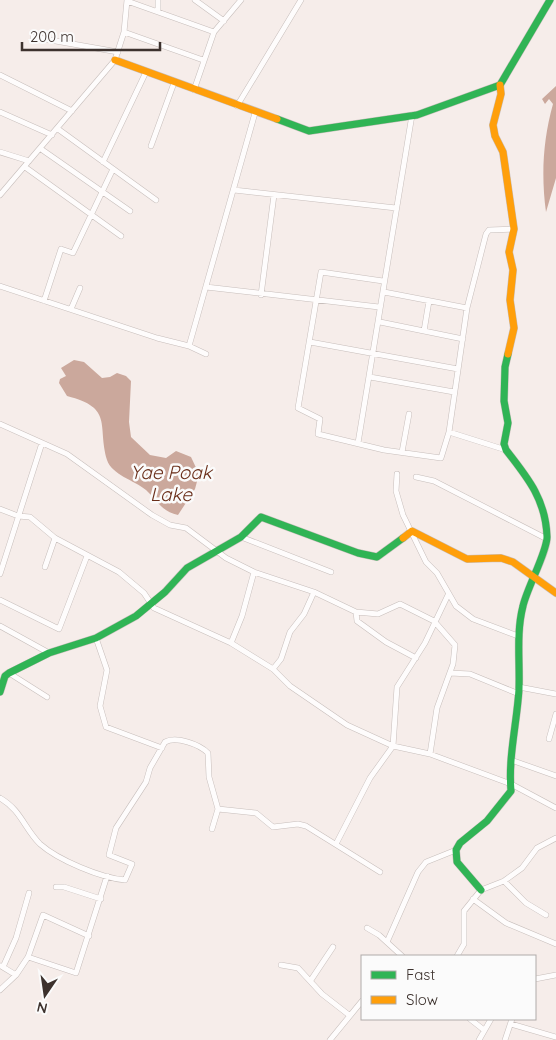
<svg xmlns="http://www.w3.org/2000/svg" width="556" height="1040" font-family="Quicksand,sans-serif">
<style>
.water{fill:#cba89c}
.lines{fill:none;stroke-linecap:round;stroke-linejoin:round}
.street-casing{stroke:#c7bebb;stroke-width:6}
.fast-casing{stroke:#c7bebb;stroke-width:8}
.slow-casing{stroke:#c7bebb;stroke-width:8}
.street{stroke:#fefcfc;stroke-width:5}
.fast{stroke:#30b455;stroke-width:7}
.slow{stroke:#ff9f0a;stroke-width:7}
.labels{text-anchor:middle;dominant-baseline:central;stroke-width:5;stroke-linejoin:round;paint-order:stroke}
.water-label{font-size:19px;font-style:italic;fill:#6a2e19;stroke:#fbfbfb}
</style>
<rect width="100%" height="100%" fill="#f6edea"/>
<path class="water" d="M 556,86 L 556,178 L 546,212 C 541,175 543,140 553,104 L 549,99 L 545,104 L 542,99 Z
M 74,360 L 84,362 L 102,378 L 110,377 L 117,373 L 126,376 L 131,381 L 129,422 L 131,437 L 150,455 L 166,458 L 176,451 L 191,457 L 199,474 L 195,489 L 178,515 C 162,512 157,500 146,490 C 134,480 112,475 107,460 C 97,425 114,408 67,396 L 59,383 L 60,379 L 66,376 L 61,368 Z"/>
<g class="lines">
<g class="street-casing">
<path id="street" d="M 195,0 L 224,21
M 127,1 L 214,32
M 158,12 L 158,0
M 124,32 L 203,60
M 33,37 L 118,52
M 0,75 L 72,111
M 194,90 L 214,32 L 241,0
M 237,106 L 301,0
M 0,112 L 52,135
M 58,129 L 156,200
M 151,146 L 174,83
M 41,149 L 130,211
M 0,152 L 29,161
M 103,162 L 146,72
M 25,167 L 121,236
M 234,190 L 396,208
M 0,195 L 115,60 L 124,32 L 127,0
M 383,281 L 321,272 L 298,408 L 320,419 L 318,434 L 384,450 L 441,458 L 449,432 L 467,308 L 486,234 L 489,230 L 514,229
M 0,286 L 157,338 L 189,346 L 206,354
M 206,287 L 379,307
M 384,292 L 467,308
M 261,295 L 274,195
M 44,301 L 61,249 L 73,253 L 113,169
M 71,309 L 80,288
M 380,322 L 463,339
M 424,331 L 429,301
M 310,342 L 458,369
M 189,346 L 255,113
M 370,377 L 454,392
M 0,424 L 67,454 L 152,515 L 170,525 L 186,528 L 226,558 L 254,572 L 314,592 L 356,612 L 378,614 L 400,604 L 434,621 L 455,645 L 453,664 L 437,708 L 430,754
M 449,432 L 506,450
M 358,443 L 412,115
M 402,452 L 409,414
M 397,474 L 396,491 L 403,515 L 426,562 L 437,573 L 456,606 L 473,619 L 518,636
M 416,477 L 434,481 L 547,539
M 0,509 L 18,516 L 30,517 L 55,538 L 119,572 L 144,593 L 154,608 L 231,643 L 273,669 L 290,686 L 347,725 L 393,746 L 430,754 L 511,784 L 556,808
M 241,537 L 331,572
M 45,567 L 55,538
M 0,574 L 42,443
M 0,600 L 59,629 L 87,556
M 356,612 L 357,621 L 386,642 L 416,658
M 0,626 L 49,653
M 96,638 L 107,670 L 100,706 L 106,727 L 162,748
M 231,643 L 242,616 L 254,572
M 273,669 L 281,659 L 290,632 L 304,614 L 314,592
M 9,673 L 47,697
M 450,673 L 470,674 L 519,694
M 519,687 L 556,694
M 549,739 L 556,714
M 511,760 L 556,776
M 0,798 C 21,810 24,828 40,844 C 58,860 101,878 125,880 L 132,864 L 109,855 L 116,828 L 146,782 L 150,768 L 165,742 C 176,736 199,744 208,753 L 209,777 L 218,809 L 212,829
M 218,809 L 256,813 L 273,827 L 298,824 L 306,826 L 380,872
M 336,844 L 370,778 L 393,746 L 397,687 L 425,643 L 448,595
M 504,881 L 526,903 L 546,915
M 56,887 L 64,887 L 101,899
M 473,899 L 506,923 L 556,944
M 367,928 L 379,935 L 402,956
M 387,942 L 418,872 L 426,862 L 456,850
M 457,956 L 464,944 L 464,911 L 481,890 L 504,881 L 522,868 L 537,848 L 556,838
M 28,957 L 43,915 L 89,936
M 281,965 L 298,968 L 322,994 L 349,1015
M 1,966 L 16,975
M 3,967 L 16,938 L 29,893
M 535,979 L 556,975
M 311,980 L 333,947
M 0,990 L 16,975 L 28,957 L 76,973 L 107,876
M 470,1019 L 484,1030
M 511,1024 L 556,1037
M 330,1040 L 362,1001
M 479,1040 L 491,1019
M 505,1040 L 512,1019"/>
</g>
<g class="fast-casing">
<path id="fast" d="M 277,119 L 309,131 L 417,115 L 500,85 L 550,0
M 0,692 L 5,676 L 9,673 L 49,653 L 96,638 L 136,616 L 165,592 L 187,568 L 241,537 L 261,517 L 358,553 L 377,557 L 403,538
M 481,890 L 457,862 L 456,850 L 460,843 L 487,821 L 511,791 C 508,757 517,723 519,689 C 520,661 516,633 523,606 C 527,588 547,552 547,537 C 546,500 528,478 506,450 L 504,444 L 508,423 L 504,401 L 505,367 L 508,354"/>
</g>
<g class="slow-casing">
<path id="slow" d="M 115,60 L 277,119
M 500,85 L 501,94 L 493,125 L 495,136 L 503,152 L 514,229 L 509,252 L 513,270 L 510,300 L 514,328 L 508,354
M 403,538 L 412,531 L 467,559 L 501,558 L 513,562 L 556,593"/>
</g>
<use href="#street" class="street"/>
<use href="#fast" class="fast"/>
<use href="#slow" class="slow"/>
</g>
<g class="labels">
<g class="water-label">
<text x="171" y="472">Yae Poak<tspan x="171" dy="22">Lake</tspan></text>
</g>
</g>
<rect x="361" y="955" width="175" height="65" fill="#fbfbfb" stroke="#afaba9"/>
<rect x="371" y="971" width="25" height="8" fill="#30b455" stroke="#afaba9"/>
<text x="406" y="980" font-size="15" fill="#3d322e">Fast</text>
<rect x="371" y="996" width="25" height="8" fill="#ff9f0a" stroke="#afaba9"/>
<text x="406" y="1005" font-size="15" fill="#3d322e">Slow</text>
<g transform="translate(45 995) rotate(193)" stroke="#fbfbfb" stroke-width="4" paint-order="stroke">
<path d="M0-4L9 19L0 12L-9 19Z" fill="#3d322e"/>
<text y="-8" font-size="14" font-weight="bold" text-anchor="middle" fill="#3d322e">N</text>
</g>
<path d="M22 42v8h138v-8" fill="none" stroke="#3d322e" stroke-width="2.5"/>
<text x="30" y="42" font-size="15" fill="#3d322e" stroke="#fbfbfb" stroke-width="4" paint-order="stroke">200 m</text>
</svg>
